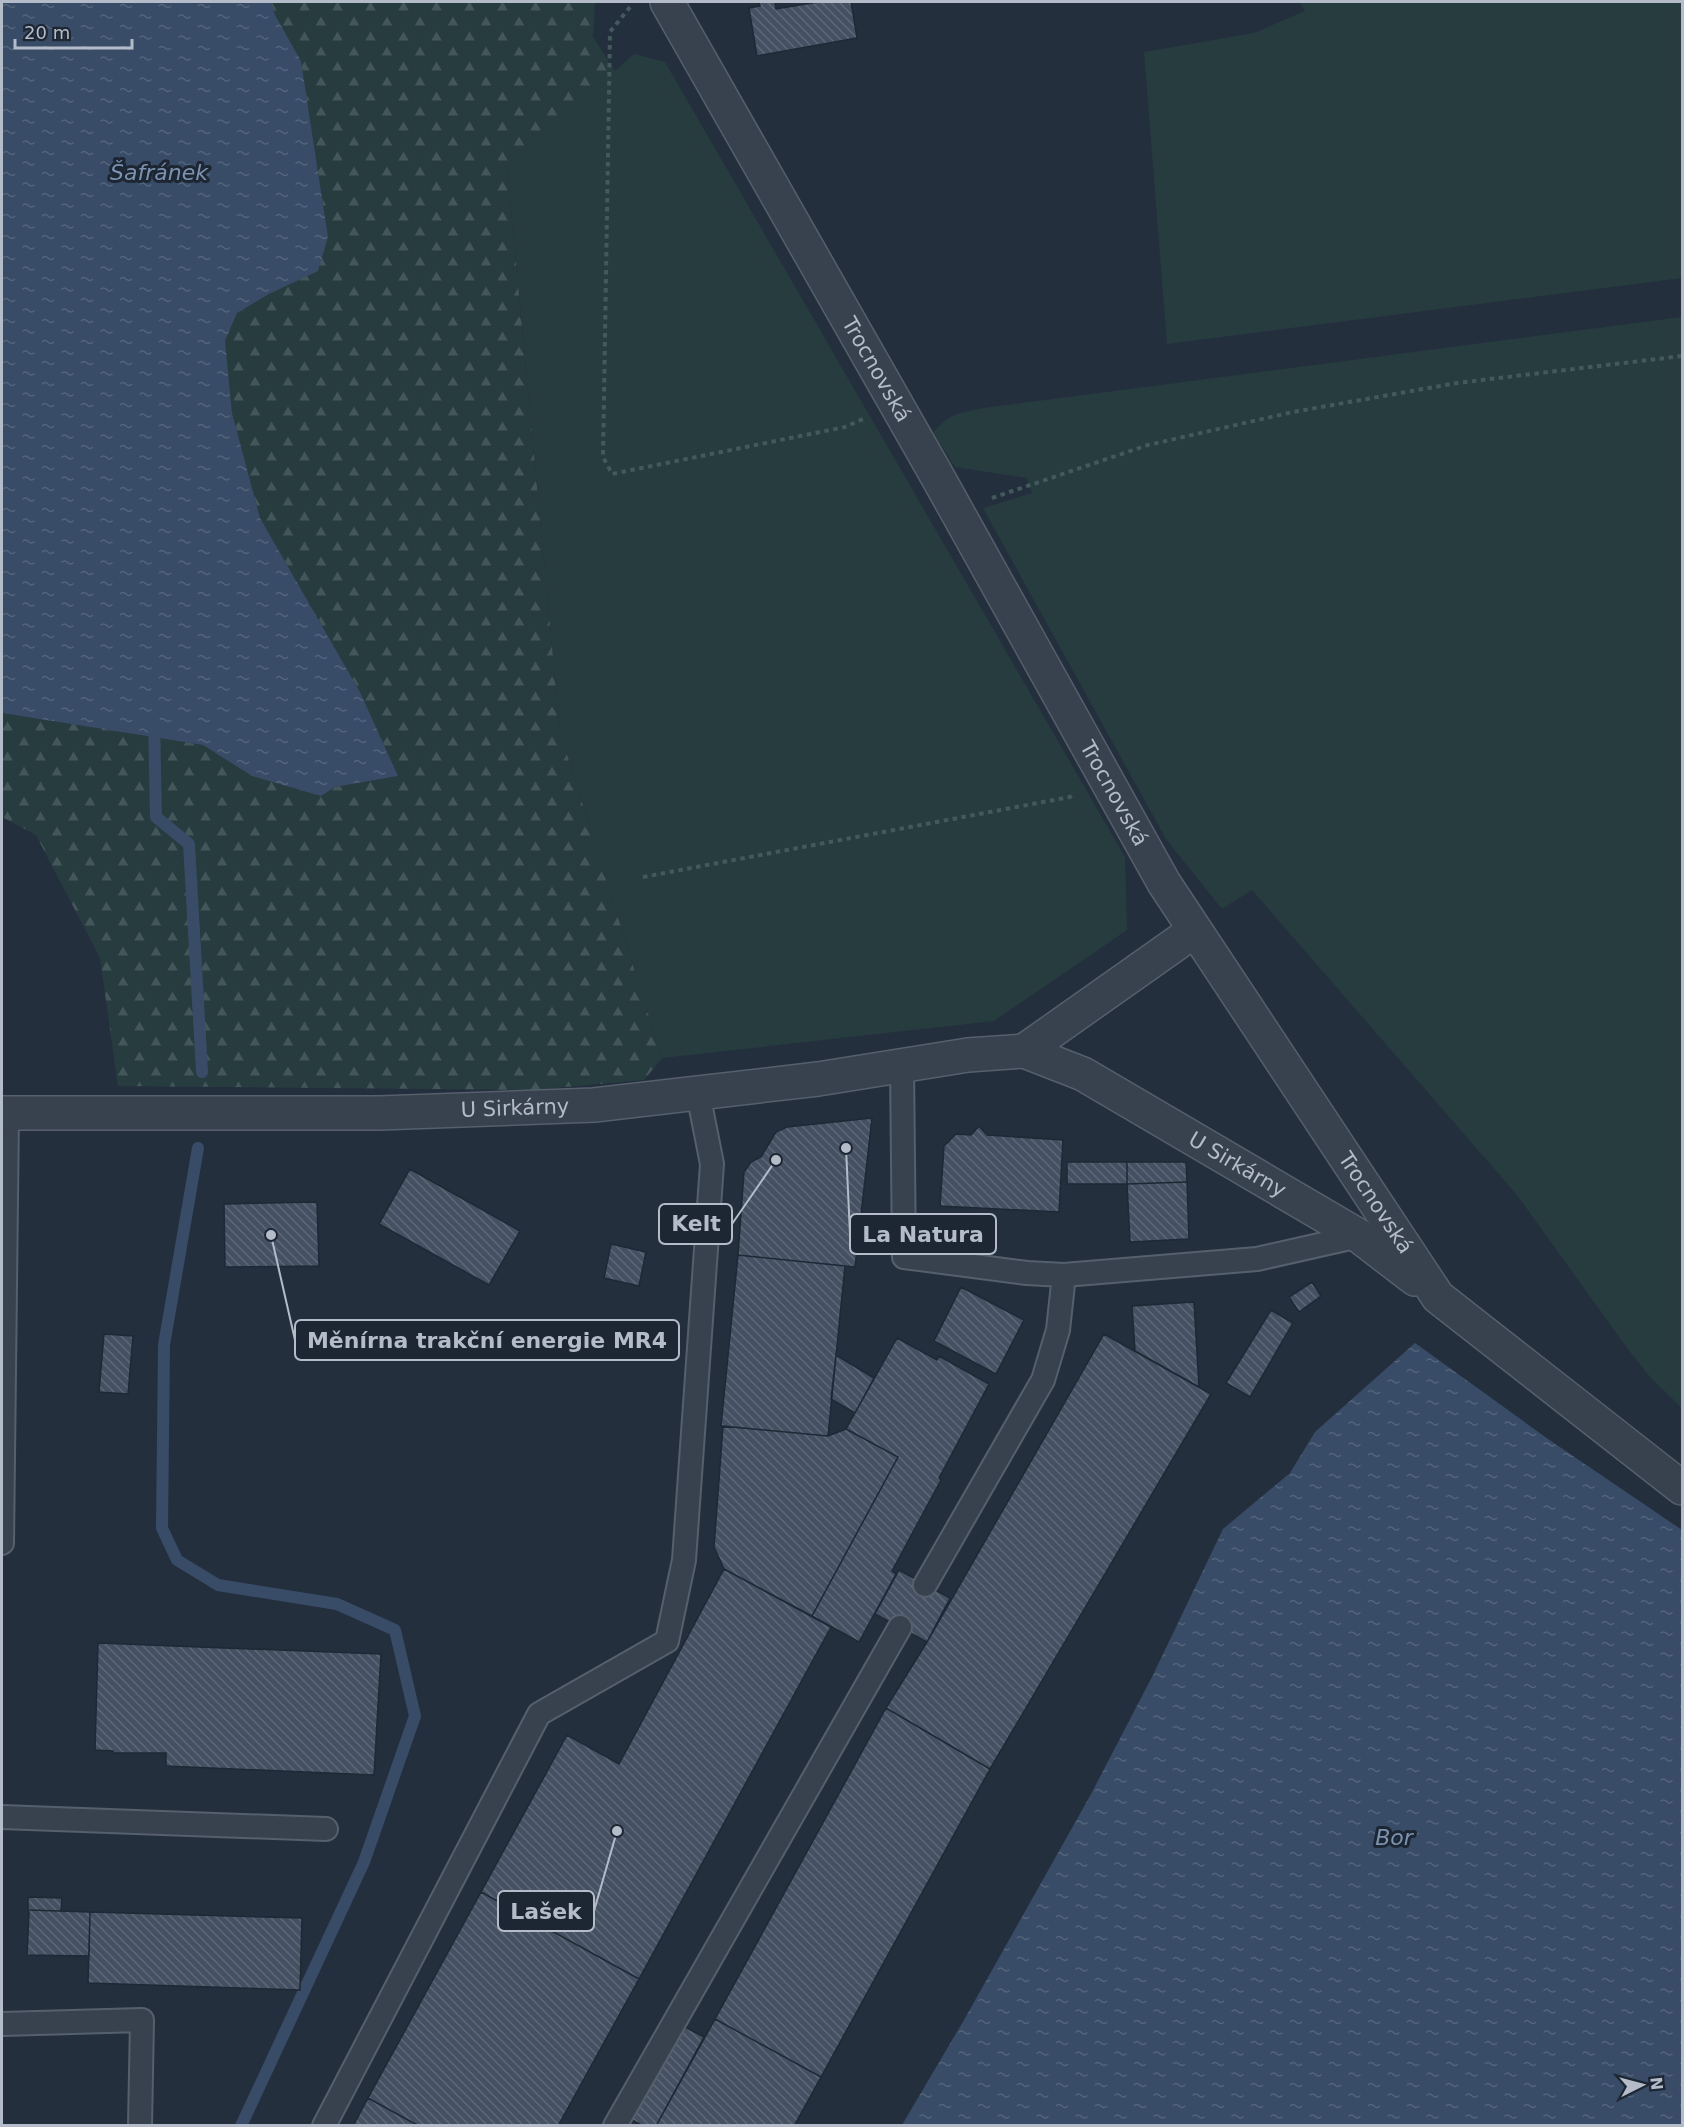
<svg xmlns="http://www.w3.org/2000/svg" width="1684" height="2127" font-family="'DejaVu Sans',sans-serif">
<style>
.green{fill:#263c3f}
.forest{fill:url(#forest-firs)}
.water{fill:url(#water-ripples)}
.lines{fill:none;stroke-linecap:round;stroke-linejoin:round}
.stream{stroke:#394c67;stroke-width:12}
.building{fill:url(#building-back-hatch);stroke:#1f2835;stroke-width:1.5}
.lane-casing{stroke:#565f6c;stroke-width:26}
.street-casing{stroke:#565f6c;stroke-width:36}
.path{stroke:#44595c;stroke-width:4;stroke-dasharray:4.5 4.5;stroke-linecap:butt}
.lane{stroke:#38414e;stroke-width:22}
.street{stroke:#38414e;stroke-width:33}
.labels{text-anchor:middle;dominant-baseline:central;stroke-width:6;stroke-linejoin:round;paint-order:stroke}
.street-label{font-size:21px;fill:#b4bcc9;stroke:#1d2633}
.water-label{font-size:22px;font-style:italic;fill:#7c92b1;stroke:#1d2633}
.leader{fill:none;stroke:#b4bcc9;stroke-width:2}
.callout-dot{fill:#b4bcc9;stroke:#1d2633;stroke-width:2}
.callout{fill:#1d2633;stroke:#b4bcc9;stroke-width:2}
.callout-label{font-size:22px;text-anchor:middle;font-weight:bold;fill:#b4bcc9}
</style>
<defs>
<pattern id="forest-firs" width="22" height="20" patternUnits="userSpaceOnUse" patternTransform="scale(1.5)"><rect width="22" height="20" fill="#263c3f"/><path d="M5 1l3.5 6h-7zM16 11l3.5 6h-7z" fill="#435659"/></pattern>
<pattern id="water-ripples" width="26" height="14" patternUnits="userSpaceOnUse" patternTransform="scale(1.5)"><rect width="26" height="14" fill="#394c67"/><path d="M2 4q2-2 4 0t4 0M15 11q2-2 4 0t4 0" fill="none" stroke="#53647b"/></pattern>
<pattern id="building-back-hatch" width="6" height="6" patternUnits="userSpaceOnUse" patternTransform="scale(1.5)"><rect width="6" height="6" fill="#455162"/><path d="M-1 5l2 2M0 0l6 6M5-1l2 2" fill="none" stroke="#5d6877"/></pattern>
</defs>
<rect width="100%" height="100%" fill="#242f3e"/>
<path class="green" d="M 1300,2 L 1682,2 L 1682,278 L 1167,344 L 1144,52 L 1254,33 L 1305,11 Z
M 634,54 L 665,62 L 1125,857 L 1127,930 L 994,1021 L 662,1058 L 560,732 L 507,166 Z
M 1682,317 L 1682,1408 L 1650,1377 L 1627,1348 L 1517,1195 L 1252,890 L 1222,909 L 1166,839 L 983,508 L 1032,493 L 1027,478 L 955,467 L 933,433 C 948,414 960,413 983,408 Z"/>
<path class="forest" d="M 271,2 L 595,2 L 593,37 L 615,71 L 507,167 L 560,732 L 662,1058 L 644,1080 L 531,1090 L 118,1086 L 100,958 L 36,835 L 2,817 L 2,713 L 203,745 L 252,776 L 335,787 L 398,776 L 360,692 L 260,518 L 232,413 L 225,341 L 237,313 L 269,294 L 328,237 L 301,61 L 275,15 Z"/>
<path class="water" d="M 2,2 L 271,2 L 275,15 L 301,61 L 328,237 L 318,271 L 269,294 L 237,313 L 225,341 L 232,413 L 260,518 L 360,692 L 398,776 L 335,787 L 321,796 L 252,776 L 203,745 L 2,713 Z
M 1415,1343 L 1548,1439 L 1682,1530 L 1682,2125 L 902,2125 L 964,2020 L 1090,1796 L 1153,1675 L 1223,1529 L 1290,1473 L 1315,1432 Z"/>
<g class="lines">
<path class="stream" d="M 154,721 L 156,817 L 189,844 L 202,1072
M 198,1148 L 164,1345 L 162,1528 L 177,1560 L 218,1585 L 337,1604 L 395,1630 L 415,1716 L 364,1862 L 241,2126"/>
</g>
<path class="building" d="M 759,2 L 775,2 L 776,9 L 818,2 L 851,2 L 857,38 L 757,56 L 749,8 L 760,6 Z
M 872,1118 L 855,1267 L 738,1255 L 744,1172 L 751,1162 L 761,1157 L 776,1132 L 787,1127 Z
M 979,1126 L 987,1135 L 1063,1140 L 1059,1212 L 940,1206 L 944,1146 L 956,1134 L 971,1135 Z
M 1067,1162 L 1127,1162 L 1127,1184 L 1067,1184 Z
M 1127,1162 L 1186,1162 L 1187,1182 L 1127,1184 Z
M 410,1169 L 520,1231 L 489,1285 L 379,1224 Z
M 1187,1182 L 1189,1239 L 1130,1242 L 1127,1184 Z
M 317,1202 L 319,1266 L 225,1267 L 224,1204 Z
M 611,1244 L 646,1252 L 639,1286 L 604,1278 Z
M 738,1255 L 845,1266 L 828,1436 L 721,1426 Z
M 1312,1282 L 1321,1296 L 1299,1312 L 1289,1297 Z
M 961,1287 L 1024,1320 L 996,1374 L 934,1341 Z
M 1194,1302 L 1199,1387 L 1135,1351 L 1132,1306 Z
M 1271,1310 L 1293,1323 L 1250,1397 L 1226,1383 Z
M 104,1334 L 133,1336 L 128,1394 L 99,1392 Z
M 1104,1334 L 1211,1394 L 990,1769 L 886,1708 L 927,1642 Z
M 897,1338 L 937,1360 L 939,1356 L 989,1384 L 939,1478 L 941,1480 L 892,1571 L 896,1574 L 859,1642 L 812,1616 L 898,1457 L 846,1429 Z
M 836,1355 L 874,1378 L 855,1413 L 831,1399 Z
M 723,1426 L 828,1436 L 846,1429 L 898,1457 L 812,1616 L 724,1569 L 714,1547 Z
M 724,1569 L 831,1627 L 639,1979 L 481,1892 L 567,1735 L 619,1764 Z
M 899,1570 L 950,1598 L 927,1642 L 875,1614 Z
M 98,1643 L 381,1654 L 374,1775 L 166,1766 L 166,1753 L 114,1753 L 113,1751 L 95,1750 Z
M 886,1708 L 990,1769 L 821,2077 L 715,2019 Z
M 481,1892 L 639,1979 L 558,2126 L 419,2126 L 368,2098 Z
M 28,1897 L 62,1898 L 61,1911 L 28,1910 Z
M 28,1910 L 90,1912 L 89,1956 L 27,1955 L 29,1912 Z
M 90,1912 L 302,1918 L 300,1990 L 88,1983 Z
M 715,2019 L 821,2077 L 794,2126 L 656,2126 Z
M 683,2026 L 704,2037 L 656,2126 L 643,2126 L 632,2120 Z
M 368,2098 L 419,2126 L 353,2126 Z"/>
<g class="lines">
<g class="lane-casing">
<path id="lane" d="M 902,1066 L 904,1257 L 1027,1273 L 1064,1275 L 1257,1259 L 1359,1236
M 2,1543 L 7,1113
M 925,1585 L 1043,1380 L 1058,1330 L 1064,1275
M 2,1817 L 326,1829
M 2,2024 L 142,2020 L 140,2126
M 324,2126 L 539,1714 L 667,1641 L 684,1560 L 712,1164 L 698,1093
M 615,2126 L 900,1627"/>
</g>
<g class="street-casing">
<g id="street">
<path id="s1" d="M 667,2 L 936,474 L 1164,883 L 1438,1297 L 1682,1488"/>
<path d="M 1024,1051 L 1194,931"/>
<path id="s2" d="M 2,1113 L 380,1113 L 594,1105 L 818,1079 L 968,1055 L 1024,1051 L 1083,1074 L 1359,1236 L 1415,1279"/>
</g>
</g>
<path class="path" d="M 630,7 L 610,32 L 603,457 L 612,474 L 845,427 L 863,419
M 992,498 L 1148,445 L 1293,412 L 1457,383 L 1682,356
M 643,877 L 1070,797 L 1073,794"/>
<use href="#lane" class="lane"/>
<use href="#street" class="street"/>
</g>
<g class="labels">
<g class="street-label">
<text stroke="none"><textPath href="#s1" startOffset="423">Trocnovská</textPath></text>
<text stroke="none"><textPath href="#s1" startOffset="909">Trocnovská</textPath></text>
<text stroke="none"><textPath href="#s2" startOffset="513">U Sirkárny</textPath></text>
<text stroke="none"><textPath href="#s2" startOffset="1268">U Sirkárny</textPath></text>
<text stroke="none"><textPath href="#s1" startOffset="1395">Trocnovská</textPath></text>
</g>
<g class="water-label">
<text x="159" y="172">Šafránek</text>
<text x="1394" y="1837">Bor</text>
</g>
</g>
<path class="leader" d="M776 1160L732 1224M846 1148L850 1234M271 1235L295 1340M617 1831L594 1911"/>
<g class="callout-dot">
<circle cx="776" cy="1160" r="6"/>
<circle cx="846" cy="1148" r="6"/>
<circle cx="271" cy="1235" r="6"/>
<circle cx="617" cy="1831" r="6"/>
</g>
<g class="callout">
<rect x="659" y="1204" width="73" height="40" rx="6"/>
<rect x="850" y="1214" width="146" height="40" rx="6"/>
<rect x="295" y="1320" width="384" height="40" rx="6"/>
<rect x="498" y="1891" width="96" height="40" rx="6"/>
</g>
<g class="callout-label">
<text x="696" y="1231">Kelt</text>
<text x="923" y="1242">La Natura</text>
<text x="487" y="1348">Měnírna trakční energie MR4</text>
<text x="546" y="1919">Lašek</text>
</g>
<rect width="1684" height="2127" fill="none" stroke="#b4bcc9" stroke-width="6"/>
<g transform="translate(1642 2085) rotate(84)" stroke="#1d2633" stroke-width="4.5" paint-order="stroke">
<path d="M0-4.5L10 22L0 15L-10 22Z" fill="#b4bcc9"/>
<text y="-9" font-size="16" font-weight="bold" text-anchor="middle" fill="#b4bcc9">N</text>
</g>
<path d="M15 39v9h117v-9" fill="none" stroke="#b4bcc9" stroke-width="3"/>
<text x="24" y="39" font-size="18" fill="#b4bcc9" stroke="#1d2633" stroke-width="4.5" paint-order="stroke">20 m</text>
</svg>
